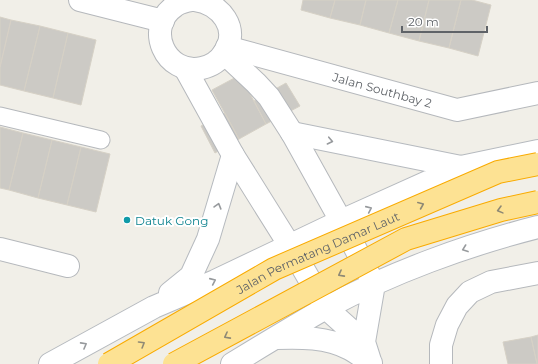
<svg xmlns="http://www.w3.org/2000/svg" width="538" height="364" font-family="Montserrat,sans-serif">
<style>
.building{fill:#cccac5;stroke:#d6d1c6}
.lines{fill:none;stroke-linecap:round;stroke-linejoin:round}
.lane-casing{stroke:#b5b8bc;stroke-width:19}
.street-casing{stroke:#b5b8bc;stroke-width:24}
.secondary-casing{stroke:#b6babf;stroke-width:24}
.lane{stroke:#fff;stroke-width:17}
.street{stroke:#fff;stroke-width:22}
.secondary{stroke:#fff;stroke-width:22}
.highway-bridge-casing{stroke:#f9ab00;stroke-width:24;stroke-linecap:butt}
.highway-bridge{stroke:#fde293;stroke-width:22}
.oneway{stroke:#979a9d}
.oneway2{stroke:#8e8975}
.culture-dot{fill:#0f9aa8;stroke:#fff;stroke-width:1.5}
.labels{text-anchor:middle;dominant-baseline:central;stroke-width:4;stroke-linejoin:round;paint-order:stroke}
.street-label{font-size:12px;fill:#5f6368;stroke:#fff}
.culture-label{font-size:12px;fill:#0d838f;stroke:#fff;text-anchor:start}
</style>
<rect width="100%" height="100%" fill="#f1efe8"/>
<path class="building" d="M 303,0 L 335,0 L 330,18 L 301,10 Z
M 335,0 L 366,0 L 360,25 L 330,18 Z
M 366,0 L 398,0 L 389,33 L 360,25 Z
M 398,0 L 429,0 L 419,41 L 389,33 Z
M 429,0 L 461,0 L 449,48 L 419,41 Z
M 461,0 L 472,0 L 491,5 L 478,56 L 449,48 Z
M 0,17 L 11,20 L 0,67 Z
M 11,20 L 40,26 L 24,91 L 0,85 L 0,67 Z
M 40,26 L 68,33 L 53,98 L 24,91 Z
M 68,33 L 96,40 L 81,105 L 53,98 Z
M 240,75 L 266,124 L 239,139 L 212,90 Z
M 286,83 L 300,106 L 266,124 L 254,101 Z
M 225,113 L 239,139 L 215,153 L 201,126 Z
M 0,127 L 23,133 L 9,190 L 0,188 Z
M 23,133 L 52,140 L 38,198 L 9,190 Z
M 52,140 L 81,147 L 67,205 L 38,198 Z
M 81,147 L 110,154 L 96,212 L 67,205 Z
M 538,335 L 538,364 L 537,364 L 531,337 Z
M 531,337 L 537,364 L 508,364 L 503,342 Z"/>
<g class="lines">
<g class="lane-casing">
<path id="lane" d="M 0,116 L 101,140"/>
</g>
<g class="street-casing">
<g id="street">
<path d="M 80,0 L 163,21"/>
<path d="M 192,0 C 186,1 180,2 175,6 C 144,27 165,76 202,68 C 211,66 219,61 224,53 C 241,29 220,3 195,0"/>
<path id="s1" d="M 227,47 L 457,110 L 538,93"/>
<path d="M 224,53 L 256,83 L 269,97 L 292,133 L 341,221"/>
<path d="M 185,68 L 233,155 L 290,246"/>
<path d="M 0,249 L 68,266"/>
<path d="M 441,364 L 441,345 L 447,325 L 457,306 L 470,292 L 491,282 L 538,273"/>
</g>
</g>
<g class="secondary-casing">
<path id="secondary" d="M 292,133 L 461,167
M 341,221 L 374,284 L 364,342 L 371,364
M 290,246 L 326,308 L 364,342
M 170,293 L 191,276 L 208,239 L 233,155
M 276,338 C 300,337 327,337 350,349 C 357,353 364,358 371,363
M 50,364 L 154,307 L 215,281 L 341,221 L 461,167 L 538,151
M 232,364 C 263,345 294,326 326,308 C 390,273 467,245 538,227"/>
</g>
<use href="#lane" class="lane"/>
<use href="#street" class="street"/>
<use href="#secondary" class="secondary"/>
<g class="highway-bridge-casing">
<g id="highway-bridge">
<path id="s2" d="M 109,364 L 274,269 L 498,172 L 538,164"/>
<path d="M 174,364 L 406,239 L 501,210 L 538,202"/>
</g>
</g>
<use href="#highway-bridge" class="highway-bridge"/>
</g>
<defs><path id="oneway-chevron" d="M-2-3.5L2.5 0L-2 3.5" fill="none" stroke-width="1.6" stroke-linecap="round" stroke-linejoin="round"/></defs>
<g class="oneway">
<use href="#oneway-chevron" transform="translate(330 141) rotate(12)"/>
<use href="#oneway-chevron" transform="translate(218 206) rotate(-74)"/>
<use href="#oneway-chevron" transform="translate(369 209) rotate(-24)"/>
<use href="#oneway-chevron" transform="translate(465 249) rotate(160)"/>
<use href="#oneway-chevron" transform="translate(213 281) rotate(-24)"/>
<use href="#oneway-chevron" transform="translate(84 345) rotate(-29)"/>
</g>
<g class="oneway2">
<use href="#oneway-chevron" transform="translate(421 205) rotate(-23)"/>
<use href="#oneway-chevron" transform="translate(500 210) rotate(165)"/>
<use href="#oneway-chevron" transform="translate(341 274) rotate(152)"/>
<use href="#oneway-chevron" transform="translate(227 336) rotate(152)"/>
<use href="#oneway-chevron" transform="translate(142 344) rotate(-31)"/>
</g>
<circle class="culture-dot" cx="127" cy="220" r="4"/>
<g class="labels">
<g class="street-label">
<text stroke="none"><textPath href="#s1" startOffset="161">Jalan Southbay 2</textPath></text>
<text stroke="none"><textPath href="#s2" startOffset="237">Jalan Permatang Damar Laut</textPath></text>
</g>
<g class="culture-label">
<text x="135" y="220">Datuk Gong</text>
</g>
</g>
<path d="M402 26v6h85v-6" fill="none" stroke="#5f6368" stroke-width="2"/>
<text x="408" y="26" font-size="12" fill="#5f6368" stroke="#ffffff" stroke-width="3" paint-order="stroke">20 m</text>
</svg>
